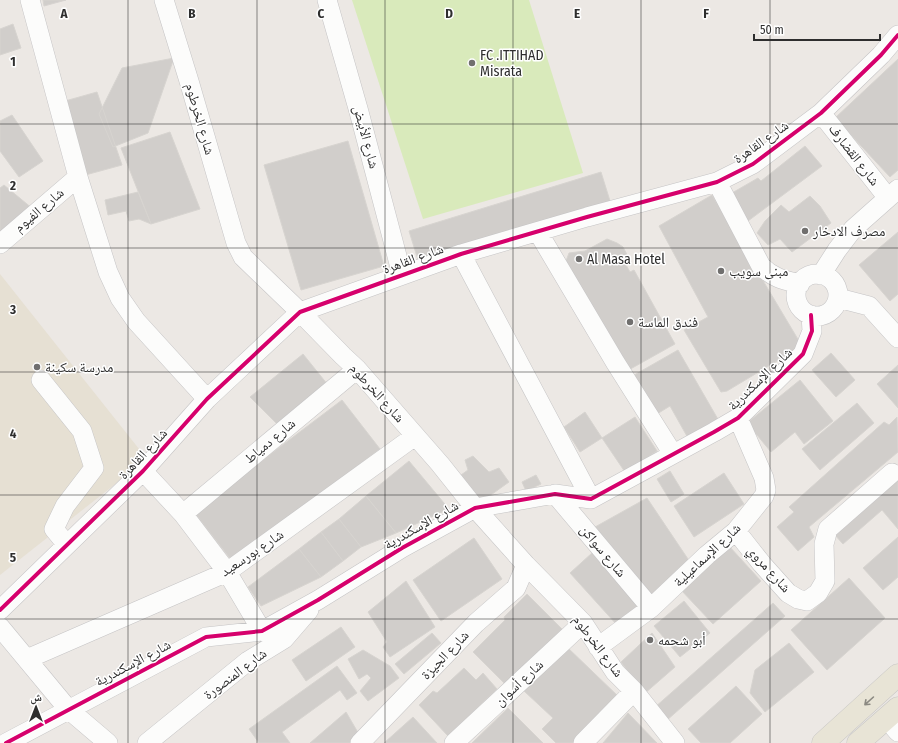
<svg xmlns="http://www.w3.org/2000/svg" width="898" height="743" font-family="'Fira Sans Condensed','Noto Naskh Arabic',sans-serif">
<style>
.education{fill:#e6e0d3}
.pitch{fill:#d9eabb}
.building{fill:#d1cecb;stroke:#d7d4d0}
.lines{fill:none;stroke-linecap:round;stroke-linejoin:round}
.minor-casing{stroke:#c5c4c5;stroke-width:20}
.major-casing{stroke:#c6c5c4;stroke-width:23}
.minor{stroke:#fcfcfb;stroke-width:19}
.major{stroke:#e8e4d6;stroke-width:22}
.cycleway-casing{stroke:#fff;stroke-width:6}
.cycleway{stroke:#d6006c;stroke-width:4}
.oneway{stroke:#8b8982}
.grid{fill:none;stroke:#2e2e2e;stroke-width:1;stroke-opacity:0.55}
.poi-dot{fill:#706f6e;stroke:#fff;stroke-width:1.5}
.labels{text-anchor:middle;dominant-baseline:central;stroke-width:3;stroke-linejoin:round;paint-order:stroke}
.poi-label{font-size:14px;fill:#2e2e2e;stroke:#fff;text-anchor:start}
.street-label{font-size:14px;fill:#2e2e2e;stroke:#fff}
.grid-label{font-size:13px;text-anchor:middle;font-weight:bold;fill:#2e2e2e;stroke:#fff;stroke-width:3;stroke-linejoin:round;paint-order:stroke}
</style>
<rect width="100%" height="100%" fill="#ece8e4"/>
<path class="education" d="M 0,274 L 147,459 L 0,575 Z"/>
<path class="pitch" d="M 352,0 L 529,0 L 583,173 L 423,219 Z"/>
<path class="building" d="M 43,0 L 66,0 L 44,6 Z
M 13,24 L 21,48 L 0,55 L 0,29 Z
M 174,58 L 148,133 L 113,147 L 99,114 L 122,68 Z
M 898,59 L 898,170 L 890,177 L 835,118 Z
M 97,92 L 122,165 L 78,177 L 58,103 Z
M 12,115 L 43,161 L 19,177 L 0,151 L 0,121 Z
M 170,132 L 200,209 L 151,224 L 121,148 Z
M 348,141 L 384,266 L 301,290 L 264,165 Z
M 805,146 L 822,166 L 748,221 L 732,193 L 758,178 L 761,181 Z
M 601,172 L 610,201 L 418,260 L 409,231 Z
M 4,185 L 33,209 L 0,233 L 0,188 Z
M 138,192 L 151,224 L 139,219 L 129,221 L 126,211 L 108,215 L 105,200 Z
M 712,195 L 802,346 L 727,391 L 721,392 L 684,330 L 708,317 L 659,226 Z
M 810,196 L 820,206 L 831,223 L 792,252 L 780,239 L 768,245 L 757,233 L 765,221 L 781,205 L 789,212 Z
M 898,232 L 898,294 L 890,301 L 859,265 Z
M 607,239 L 617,243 L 623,247 L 631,262 L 626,265 L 630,272 L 634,270 L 675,344 L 625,372 L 563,269 L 569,253 L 585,251 Z
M 678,350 L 719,421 L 688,438 L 670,406 L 652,417 L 629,378 Z
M 831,353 L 855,380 L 836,397 L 812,370 Z
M 303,354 L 328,385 L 279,426 L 250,397 Z
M 898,365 L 898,408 L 877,384 Z
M 800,380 L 833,421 L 804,444 L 795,432 L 771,452 L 747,423 Z
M 342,400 L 380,449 L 232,561 L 194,512 Z
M 857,403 L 874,423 L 820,470 L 802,449 Z
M 585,412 L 602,438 L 580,452 L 564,427 Z
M 635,417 L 657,451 L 625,472 L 602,438 Z
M 897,417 L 898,452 L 809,527 L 814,537 L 798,551 L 777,527 L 794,512 L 789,507 L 884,422 L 889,425 Z
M 473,456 L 489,472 L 499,468 L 509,482 L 481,502 L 461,475 L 468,470 L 465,460 Z
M 409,461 L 449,509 L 396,533 L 366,496 Z
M 670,471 L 684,494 L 671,502 L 657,479 Z
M 724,473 L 744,504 L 694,537 L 674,506 Z
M 536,475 L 541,484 L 526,491 L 522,482 Z
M 898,477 L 898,529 L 882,510 L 843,544 L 834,534 Z
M 366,496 L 396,533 L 361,547 L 339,519 Z
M 647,498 L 690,562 L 654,597 L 595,527 Z
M 339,519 L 361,547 L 343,561 L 321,532 Z
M 321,532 L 343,561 L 321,577 L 299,549 Z
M 898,537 L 898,577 L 883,590 L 863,568 Z
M 474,538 L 502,579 L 441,621 L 413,580 Z
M 729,546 L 761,581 L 713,624 L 681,590 Z
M 299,549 L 321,577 L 261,606 L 248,587 Z
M 592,553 L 640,604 L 617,625 L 570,573 Z
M 849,578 L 885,618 L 827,670 L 791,630 Z
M 406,581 L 435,627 L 390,657 L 383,647 L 387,642 L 368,612 Z
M 527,594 L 563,630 L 507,686 L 473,652 L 505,620 L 504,617 Z
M 684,601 L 710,633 L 680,657 L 654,626 Z
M 773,603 L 785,616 L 666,721 L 654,708 Z
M 341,627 L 355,647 L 306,681 L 292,660 Z
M 432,633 L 441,643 L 404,674 L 395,664 Z
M 652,633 L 675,667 L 644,694 L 621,662 Z
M 789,643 L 814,672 L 765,712 L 750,693 L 755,670 Z
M 567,647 L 620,698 L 577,743 L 556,743 L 542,729 L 553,718 L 524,691 Z
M 363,650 L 390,666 L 399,678 L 368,701 L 360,691 L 371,678 L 367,674 L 359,679 L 348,659 Z
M 337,666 L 357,693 L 347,700 L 340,690 L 282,732 L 290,743 L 259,743 L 249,729 Z
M 464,668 L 476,680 L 483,673 L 497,689 L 448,736 L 419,705 L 433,691 L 437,693 Z
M 736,686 L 762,714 L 730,743 L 701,743 L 688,729 Z
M 508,708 L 543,743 L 472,743 Z
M 346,712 L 360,736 L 351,743 L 310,743 Z
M 628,713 L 657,743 L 603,743 Z
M 413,717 L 437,743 L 384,743 Z"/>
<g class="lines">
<g class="minor-casing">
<path id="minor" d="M 30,0 L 78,177 L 108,272 L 120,298 L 136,321 L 207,399
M 164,0 L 189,81 L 236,243 L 243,257 L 300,312 L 343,356 L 357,369 L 440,464 L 475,508 L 526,565 L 583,623 L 615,672 L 634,691 L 675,743
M 327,0 L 359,112 L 402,275
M 821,113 L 888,198
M 717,182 L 761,266 C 773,278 784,280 800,284
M 538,232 L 615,362 L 673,454
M 0,244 L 78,177
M 461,254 L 591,499
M796 295a21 21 0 1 1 42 0a21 21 0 1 1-42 0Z
M 821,275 L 837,250 L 853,229 L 898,189
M 838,298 L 869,306 L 898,338
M 41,380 L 82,431 L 94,468 L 65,506 L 54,529 L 67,545
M 143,471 L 183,514 L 227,572 L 262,631 L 273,635
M 555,494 L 651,608
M 183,514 L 357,369
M 736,531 L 762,564 L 788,593 L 798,599 L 807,601 L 818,593 L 825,581 L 824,544 L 828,529 L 892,473
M 0,610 L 143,471 L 207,399 L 300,312 L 461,254 L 587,217 L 717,182 L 753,164 L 821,113 L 881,55 L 898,35
M 0,627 L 68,709 L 108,743
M 598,647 L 651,608 L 707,555 L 736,531 L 764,496 L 766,490 L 764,478 L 738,418
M 27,659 L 227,572 L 415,436
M 886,718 L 898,732
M 6,743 L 206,637 L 262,631 L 318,600 L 402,548 L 475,508 L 555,494 L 591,499 L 714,432 L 738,418 L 803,354 L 812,331 L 811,315
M 147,743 L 248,661 L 284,639 L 309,610
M 360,743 L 476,623 L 516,588 L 526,565
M 454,743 L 583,623
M 583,743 L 634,691"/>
</g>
<g class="major-casing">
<path id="major" d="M 823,743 L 898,675
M 858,743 L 898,708"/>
</g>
<use href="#minor" class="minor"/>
<use href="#major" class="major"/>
<g class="cycleway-casing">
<path id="cycleway" d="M 0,610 L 143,471 L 207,399 L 300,312 L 461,254 L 587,217 L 717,182 L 753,164 L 821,113 L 881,55 L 898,35
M 6,743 L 206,637 L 262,631 L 318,600 L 402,548 L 475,508 L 555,494 L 591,499 L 714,432 L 738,418 L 803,354 L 812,331 L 811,315"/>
</g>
<use href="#cycleway" class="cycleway"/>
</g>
<defs><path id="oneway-shaft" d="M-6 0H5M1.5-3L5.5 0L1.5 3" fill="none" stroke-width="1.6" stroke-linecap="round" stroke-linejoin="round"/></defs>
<use class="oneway" href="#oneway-shaft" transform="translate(869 701) rotate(138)"/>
<path class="grid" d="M 128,0 L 128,743M 257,0 L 257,743M 385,0 L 385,743M 513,0 L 513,743M 641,0 L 641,743M 770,0 L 770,743M 0,124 L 898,124M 0,248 L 898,248M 0,372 L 898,372M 0,495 L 898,495M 0,619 L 898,619"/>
<g class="poi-dot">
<circle cx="472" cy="63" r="4"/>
<circle cx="805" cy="231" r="4"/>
<circle cx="579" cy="259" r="4"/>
<circle cx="721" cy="271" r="4"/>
<circle cx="630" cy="322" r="4"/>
<circle cx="37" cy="367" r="4"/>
<circle cx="650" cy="640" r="4"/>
</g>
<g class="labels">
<g class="poi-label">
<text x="480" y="55">FC .ITTIHAD<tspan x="480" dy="16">Misrata</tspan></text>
<text x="813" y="231">مصرف الادخار</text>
<text x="587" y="259">Al Masa Hotel</text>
<text x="729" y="271">مبنى سويب</text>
<text x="638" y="322">فندق الماسة</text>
<text x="45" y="367">مدرسة سكينة</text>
<text x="658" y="640">أبو شحمه</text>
</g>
<g class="street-label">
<text transform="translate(200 119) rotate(74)">شارع الخرطوم</text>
<text transform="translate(366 137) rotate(75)">شارع الأبيض</text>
<text transform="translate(761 142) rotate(-35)">شارع القاهرة</text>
<text transform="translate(854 155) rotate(52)">شارع القضارف</text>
<text transform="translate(39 210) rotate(-40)">شارع الفيوم</text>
<text transform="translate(413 259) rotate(-20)">شارع القاهرة</text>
<text transform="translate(760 379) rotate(-44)">شارع الإسكندرية</text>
<text transform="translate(377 393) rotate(48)">شارع الخرطوم</text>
<text transform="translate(270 441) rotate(-40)">شارع دمياط</text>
<text transform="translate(143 454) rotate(-47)">شارع القاهرة</text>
<text transform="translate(421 525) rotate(-30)">شارع الإسكندرية</text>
<text transform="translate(603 551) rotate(50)">شارع سواكن</text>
<text transform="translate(252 553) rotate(-34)">شارع بورسعيد</text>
<text transform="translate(707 555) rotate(-43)">شارع الإسماعيلية</text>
<text transform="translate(769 569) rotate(48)">شارع مروي</text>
<text transform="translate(598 646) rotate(53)">شارع الخرطوم</text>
<text transform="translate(445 655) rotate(-46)">شارع الجيزة</text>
<text transform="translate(133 663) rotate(-28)">شارع الإسكندرية</text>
<text transform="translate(235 674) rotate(-37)">شارع المنصورة</text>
<text transform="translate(519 683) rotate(-43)">شارع أسوان</text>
</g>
</g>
<g class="grid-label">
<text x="64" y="18">A</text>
<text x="192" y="18">B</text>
<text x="321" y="18">C</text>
<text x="449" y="18">D</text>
<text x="577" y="18">E</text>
<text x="706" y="18">F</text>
<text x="13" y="66">1</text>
<text x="13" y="190">2</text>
<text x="13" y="314">3</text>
<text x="13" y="438">4</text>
<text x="13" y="562">5</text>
</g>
<g transform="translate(36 707)" stroke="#ffffff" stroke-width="3" paint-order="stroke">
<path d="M0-3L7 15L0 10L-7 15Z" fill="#2e2e2e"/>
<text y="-6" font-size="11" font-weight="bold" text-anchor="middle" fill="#2e2e2e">ش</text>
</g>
<path d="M754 34v6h126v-6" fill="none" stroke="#2e2e2e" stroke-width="2"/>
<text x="760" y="34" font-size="12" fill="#2e2e2e" stroke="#ffffff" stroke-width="3" paint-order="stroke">50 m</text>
</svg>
